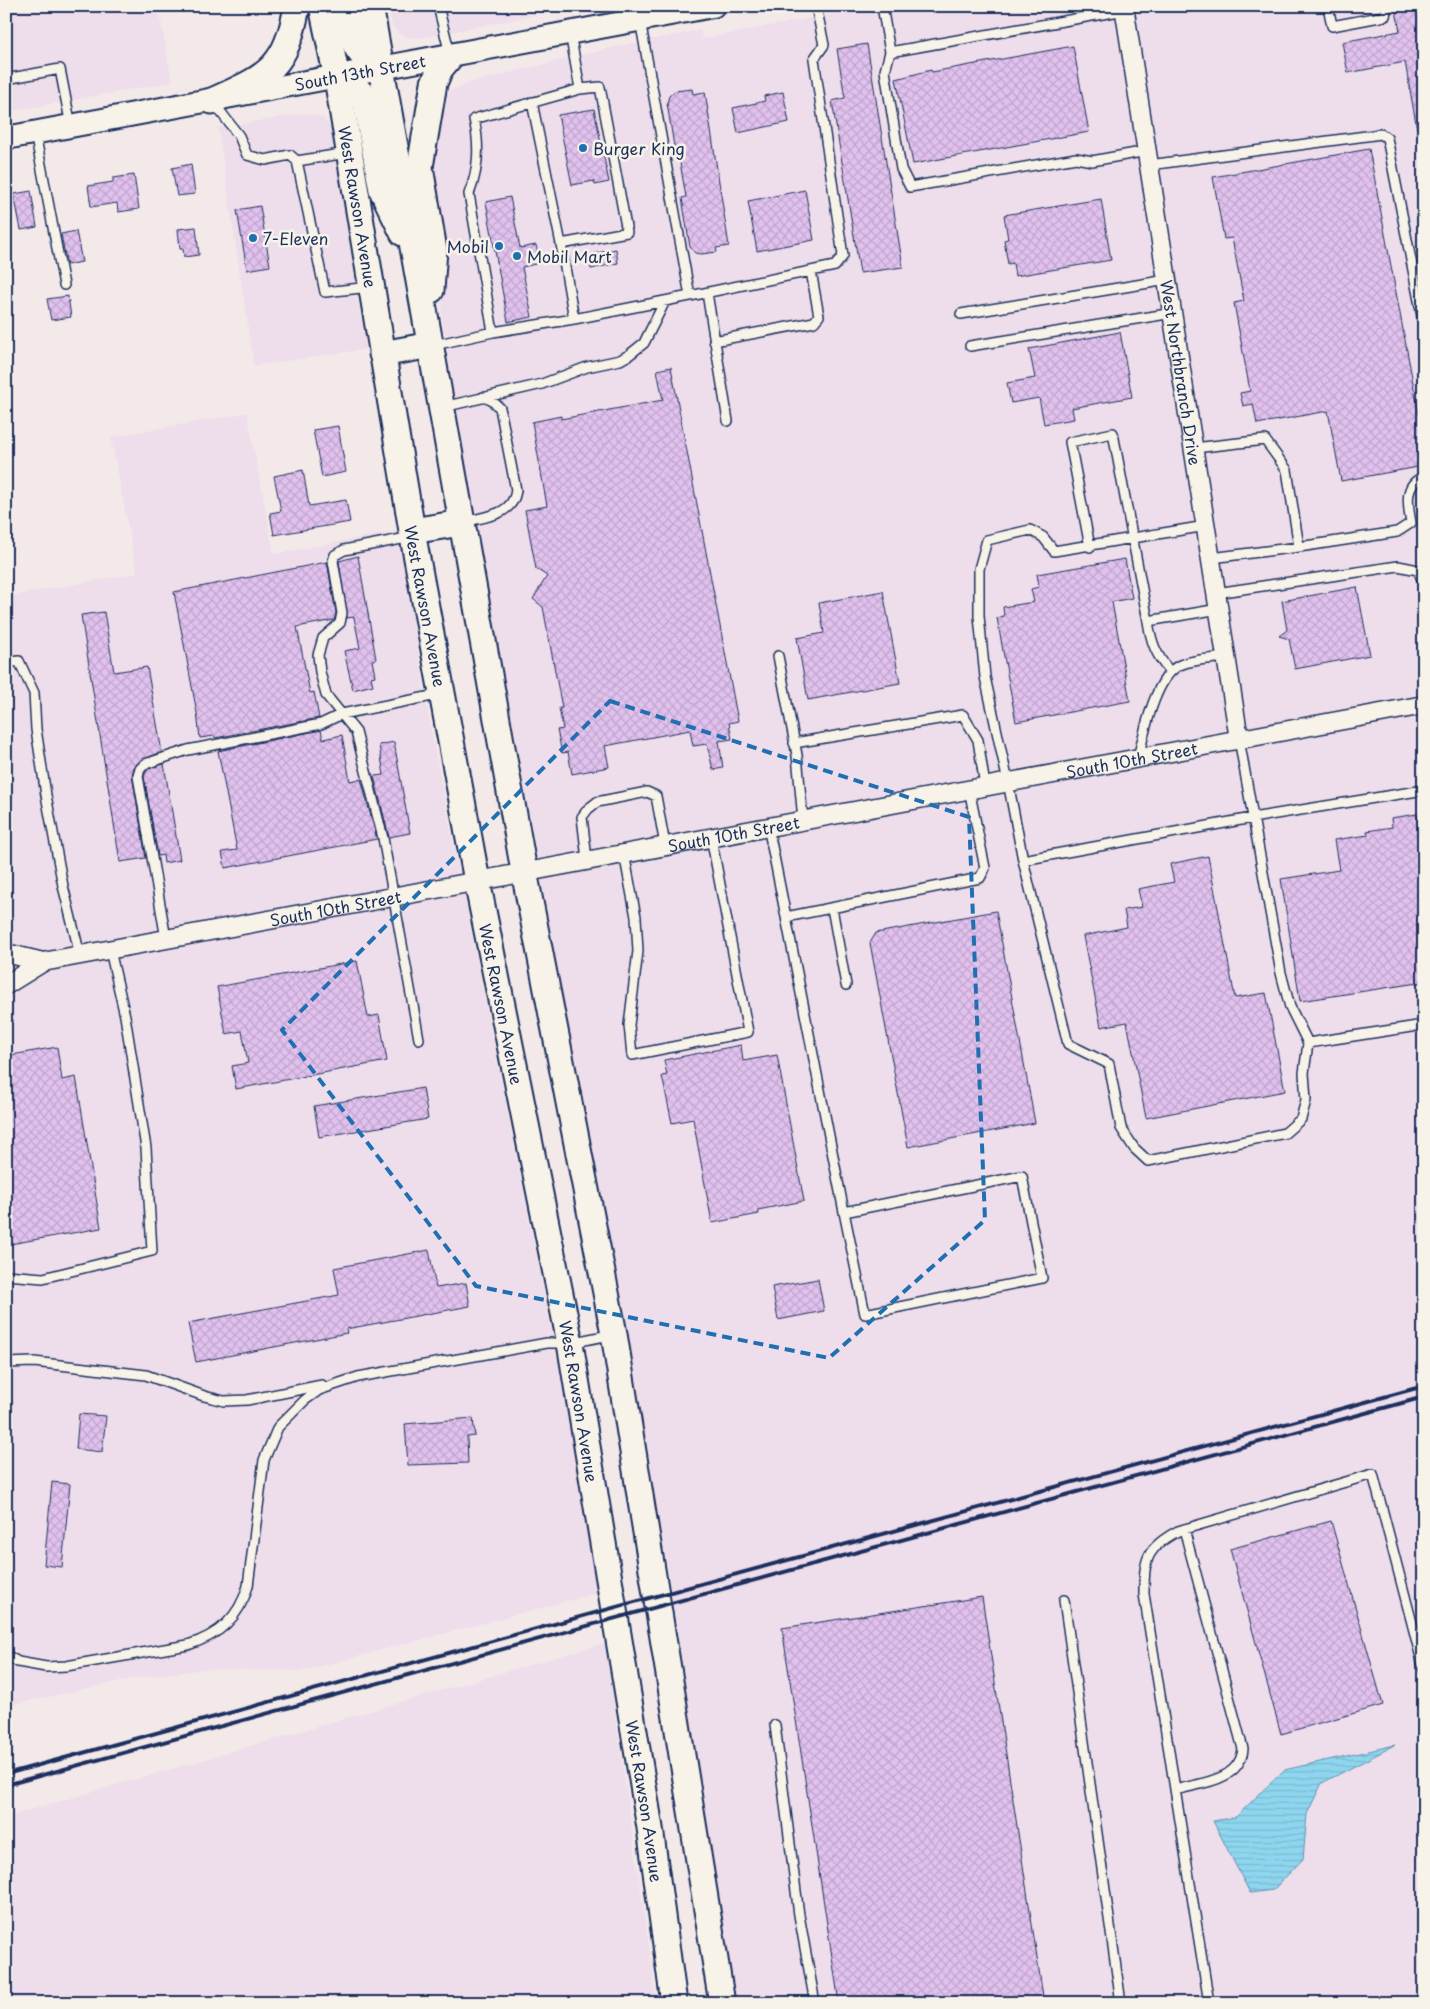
<svg xmlns="http://www.w3.org/2000/svg" width="1430" height="2009" font-family="'Playpen Sans',sans-serif">
<style>
.built{fill:#eeddea}
.water{fill:url(#water-rules);stroke:#6093b5}
.building{fill:url(#building-cross-hatch);stroke:#1b2f5e}
.lines{fill:none;stroke-linecap:round;stroke-linejoin:round}
.service-casing{stroke:#1b2f5e;stroke-width:12}
.minor-casing{stroke:#1b2f5e;stroke-width:21}
.tertiary-casing{stroke:#1b2f5e;stroke-width:26}
.secondary-casing{stroke:#1b2f5e;stroke-width:29}
.service{stroke:#f7f3e8;stroke-width:9}
.minor{stroke:#f7f3e8;stroke-width:18}
.tertiary{stroke:#f7f3e8;stroke-width:22}
.secondary{stroke:#f7f3e8;stroke-width:25}
.rail{stroke:#1b2f5e;stroke-width:4}
.marked{fill:none;stroke:#1f6fb2;stroke-width:4;stroke-dasharray:10 6;stroke-linejoin:round}
.poi-dot{fill:#1f6fb2;stroke:#f7f3e8;stroke-width:2}
.labels{text-anchor:middle;dominant-baseline:central;stroke-width:5;stroke-linejoin:round;paint-order:stroke}
.street-label{font-size:16px;fill:#1b2f5e;stroke:#f7f3e8}
.poi-label{font-size:16px;fill:#1b2f5e;stroke:#f7f3e8;text-anchor:start}
</style>
<defs>
<pattern id="water-rules" width="6" height="5" patternUnits="userSpaceOnUse" patternTransform="scale(1.25)"><rect width="6" height="5" fill="#8ed6ef"/><path d="M0 2.5h6" fill="none" stroke="#7ab8cf"/></pattern>
<pattern id="building-cross-hatch" width="8" height="8" patternUnits="userSpaceOnUse" patternTransform="scale(1.25)"><rect width="8" height="8" fill="#e1c1ed"/><path d="M0 0l8 8M0 8l8-8" fill="none" stroke="#c0a6ce"/></pattern>
</defs>
<rect width="100%" height="100%" fill="#f3e9e9"/>
<filter id="ink" filterUnits="userSpaceOnUse"><feTurbulence type="fractalNoise" baseFrequency=".02" numOctaves="2"/><feDisplacementMap in="SourceGraphic" scale="10" xChannelSelector="R" yChannelSelector="G"/><feConvolveMatrix kernelMatrix="1 2 1 2 8 2 1 2 1" color-interpolation-filters="sRGB"/></filter>
<g filter="url(#ink)">
<path class="built" d="M 6,6 L 158,6 L 172,82 L 6,112 Z
M 388,6 L 534,6 L 535,15 L 425,37 L 411,38 L 398,33 L 392,25 Z
M 873,6 L 1424,6 L 1424,2003 L 734,2003 L 668,1571 L 465,463 L 442,316 L 440,251 L 427,170 L 441,98 L 449,91 L 473,82 L 615,47 L 700,30 L 702,39 Z
M 306,113 L 323,118 L 331,129 L 366,349 L 254,366 L 218,128 Z
M 247,413 L 274,554 L 398,531 L 433,742 L 565,1398 L 597,1593 L 302,1671 L 205,1669 L 135,1678 L 6,1706 L 6,597 L 137,573 L 111,437 Z
M 605,1643 L 657,2003 L 6,2003 L 6,1817 Z"/>
<path class="water" d="M 1395,1745 L 1322,1783 L 1307,1814 L 1303,1859 L 1273,1890 L 1250,1893 L 1213,1821 L 1236,1817 L 1284,1770 Z"/>
<path class="building" d="M 1395,6 L 1424,6 L 1424,129 L 1417,129 L 1405,62 L 1348,73 L 1342,42 L 1400,31 Z
M 867,44 L 903,267 L 860,273 L 832,101 L 845,98 L 837,49 Z
M 1073,46 L 1089,132 L 913,164 L 896,79 L 931,70 L 932,72 Z
M 692,89 L 693,94 L 705,92 L 729,246 L 716,248 L 717,252 L 701,254 L 695,253 L 690,247 L 682,198 L 686,197 L 678,151 L 675,152 L 667,103 L 669,96 L 675,91 Z
M 783,92 L 789,122 L 738,133 L 733,108 L 765,101 L 764,96 Z
M 594,109 L 609,182 L 595,185 L 594,181 L 572,185 L 558,115 Z
M 1369,149 L 1424,441 L 1424,466 L 1341,481 L 1328,411 L 1257,424 L 1253,404 L 1243,406 L 1240,393 L 1250,391 L 1234,303 L 1244,301 L 1232,238 L 1224,239 L 1213,177 Z
M 191,164 L 195,194 L 177,196 L 172,168 Z
M 134,175 L 139,209 L 118,212 L 117,203 L 91,207 L 88,186 L 113,182 L 113,178 Z
M 805,190 L 814,240 L 757,251 L 748,201 Z
M 31,191 L 37,227 L 21,230 L 14,194 Z
M 510,197 L 520,248 L 536,245 L 540,263 L 522,267 L 532,317 L 508,322 L 486,202 Z
M 1101,199 L 1111,260 L 1015,276 L 1013,263 L 1008,264 L 1004,240 L 1008,239 L 1004,215 Z
M 260,206 L 270,266 L 247,270 L 237,210 Z
M 196,227 L 199,255 L 184,257 L 183,249 L 180,249 L 178,229 Z
M 76,231 L 82,262 L 67,265 L 61,234 Z
M 616,249 L 618,263 L 591,269 L 588,255 Z
M 68,296 L 71,317 L 51,320 L 47,299 Z
M 1120,332 L 1132,397 L 1072,408 L 1074,419 L 1044,424 L 1039,398 L 1011,403 L 1007,383 L 1035,378 L 1029,349 Z
M 671,367 L 738,721 L 729,723 L 732,739 L 719,741 L 723,768 L 713,770 L 707,744 L 693,746 L 690,730 L 605,746 L 609,767 L 572,774 L 568,752 L 562,753 L 557,730 L 563,729 L 559,708 L 562,708 L 543,607 L 533,599 L 547,576 L 536,569 L 525,510 L 547,506 L 532,422 L 561,416 L 561,419 L 663,400 L 657,370 Z
M 338,426 L 346,472 L 322,477 L 313,430 Z
M 303,470 L 309,506 L 346,500 L 350,522 L 274,535 L 270,513 L 281,511 L 274,476 Z
M 358,556 L 376,659 L 372,660 L 375,676 L 371,677 L 373,685 L 353,690 L 344,651 L 360,648 L 354,617 L 347,618 L 339,561 Z
M 1125,559 L 1132,598 L 1112,602 L 1130,701 L 1016,722 L 997,618 L 1004,616 L 1003,607 L 1034,602 L 1031,589 L 1039,587 L 1037,574 Z
M 327,562 L 336,613 L 334,620 L 297,627 L 310,693 L 314,692 L 319,718 L 215,738 L 214,736 L 200,738 L 197,713 L 174,592 Z
M 1357,587 L 1370,655 L 1295,669 L 1289,639 L 1279,636 L 1287,630 L 1282,601 Z
M 883,591 L 900,683 L 808,700 L 797,638 L 824,633 L 819,603 Z
M 104,612 L 114,672 L 147,667 L 162,752 L 141,760 L 134,767 L 132,775 L 146,858 L 120,862 L 81,615 Z
M 321,730 L 323,739 L 342,735 L 350,781 L 361,779 L 377,839 L 225,868 L 222,852 L 237,850 L 218,751 Z
M 394,742 L 410,833 L 389,837 L 374,776 L 384,775 L 379,745 Z
M 164,764 L 180,860 L 164,863 L 163,855 L 158,856 L 144,776 L 148,769 Z
M 1417,814 L 1419,826 L 1424,825 L 1424,982 L 1300,1001 L 1281,879 L 1339,870 L 1334,840 L 1368,835 L 1367,831 L 1392,827 L 1391,818 Z
M 1208,856 L 1235,998 L 1266,993 L 1285,1091 L 1146,1118 L 1127,1022 L 1101,1027 L 1083,936 L 1127,927 L 1124,910 L 1142,907 L 1138,889 L 1174,882 L 1170,864 Z
M 996,911 L 1035,1123 L 908,1147 L 870,943 L 876,933 Z
M 357,961 L 368,1017 L 379,1015 L 387,1061 L 236,1089 L 232,1066 L 248,1063 L 242,1031 L 226,1034 L 217,987 Z
M 741,1045 L 743,1061 L 777,1055 L 804,1201 L 758,1210 L 759,1214 L 712,1223 L 693,1119 L 672,1123 L 662,1076 L 667,1075 L 664,1060 Z
M 57,1047 L 62,1080 L 76,1077 L 101,1228 L 10,1244 L 6,1219 L 6,1056 Z
M 423,1088 L 428,1119 L 319,1137 L 314,1106 Z
M 429,1250 L 436,1288 L 466,1283 L 470,1306 L 346,1329 L 347,1333 L 196,1362 L 188,1323 L 339,1295 L 334,1268 Z
M 818,1279 L 824,1311 L 778,1320 L 772,1287 Z
M 79,1414 L 106,1416 L 102,1452 L 76,1449 Z
M 473,1418 L 475,1436 L 467,1437 L 468,1463 L 408,1465 L 405,1424 Z
M 52,1482 L 70,1484 L 62,1567 L 44,1565 Z
M 1331,1521 L 1383,1705 L 1281,1734 L 1230,1549 Z
M 982,1597 L 1044,2003 L 839,2003 L 782,1628 Z"/>
<g class="lines">
<g class="service-casing">
<path id="service" d="M 438,6 L 450,54
M 882,6 L 890,52 L 1125,10
M 1328,6 L 1332,26 L 1385,16 L 1387,6
M 890,52 L 885,71 L 901,169 L 910,187 L 1076,158 L 1092,161 L 1147,151
M 6,79 L 60,69 L 71,126
M 532,102 L 561,244
M 214,103 L 239,136 L 247,155 L 265,160 L 290,155 L 297,161
M 35,133 L 64,285
M 347,153 L 297,161 L 325,292 L 370,287
M 1149,165 L 1381,134 L 1387,138 L 1424,326
M 707,293 L 728,421
M 690,296 L 835,266 L 843,256 L 814,59 L 824,45 L 816,6
M 961,314 L 1167,280
M 574,319 L 690,296 L 640,20
M 493,332 L 574,319 L 561,244 L 627,232 L 600,87 L 580,89
M 714,341 L 814,322 L 819,316 L 811,271
M 434,345 L 493,332 L 469,194 C 479,169 480,146 474,119 L 580,89 L 570,33
M 970,346 L 1173,313
M 443,407 L 542,384 L 587,367 L 620,360 L 629,355 L 644,343 L 665,301
M 1194,448 L 1265,440 L 1287,470 L 1299,547 L 1211,558
M 464,522 C 486,516 513,516 516,490 L 500,408 L 491,400 L 483,397
M 1206,526 L 1054,551 L 1043,537 L 1030,530 L 987,540 L 979,569 L 979,616 L 985,677 L 1008,782 L 1023,860 L 1068,1044 L 1109,1064 L 1121,1128 L 1134,1148 L 1148,1161 L 1285,1133 L 1301,1119 L 1306,1100 L 1304,1073 L 1308,1043
M 412,537 L 344,550 L 335,555 L 333,561 L 342,613 L 340,623 L 323,638 L 318,655 L 320,672 L 326,695 L 356,732 L 383,838 L 419,1039
M 1090,547 L 1070,442 L 1113,433 L 1148,621 L 1219,609
M 1299,547 L 1397,532 L 1411,523 C 1408,506 1403,484 1424,477
M 1216,593 L 1398,566 L 1418,570 L 1424,584
M 1148,621 C 1151,642 1156,655 1170,672
M 778,656 L 797,755 L 803,820
M 6,663 L 19,661 L 34,693 L 36,729 L 46,795 L 63,886 L 80,955
M 1239,739 L 1281,973 L 1290,1007 L 1308,1043 L 1424,1025
M 794,743 L 963,715 L 978,740 L 985,786
M 1138,758 C 1144,734 1155,676 1180,665 C 1193,659 1212,659 1226,657
M 768,826 L 786,917 L 980,878 L 985,868 L 969,789
M 624,853 L 636,917 L 638,951 L 629,1025 L 632,1055 L 748,1032 L 711,837
M 587,859 L 582,817 L 588,809 L 597,802 L 647,792 L 656,796 L 665,845
M 1023,860 L 1252,818 L 1424,790
M 832,908 L 846,985
M 786,917 L 844,1212 L 1022,1176 L 1042,1278 L 865,1314 L 844,1212
M 166,939 L 138,776 L 140,769 L 145,764 L 188,750 L 321,724 L 342,714 L 442,694
M 6,1275 L 43,1278 L 152,1251 L 146,1148 L 125,1016 L 110,950
M 6,1363 L 34,1362 L 146,1375 L 204,1396 L 224,1401 L 247,1400 L 322,1385
M 1064,1600 L 1121,2003
M 6,1655 L 18,1662 L 46,1667 L 66,1666 L 188,1645 C 219,1635 239,1618 248,1586 L 264,1460 L 278,1427 L 305,1400 L 319,1390 L 358,1377 L 547,1343 L 570,1343 L 614,1334
M 775,1725 L 799,1915 L 815,2003
M 1175,1790 C 1201,1783 1240,1781 1243,1749 L 1184,1529
M 1209,2003 L 1144,1594 C 1144,1559 1146,1548 1178,1531 L 1373,1474 L 1424,1669"/>
</g>
<g class="minor-casing">
<g id="minor">
<path id="s1" d="M 1124,6 L 1239,739"/>
<path d="M 6,953 L 43,962"/>
<path id="s2" d="M 6,985 L 43,962 L 1424,705"/>
</g>
</g>
<g class="tertiary-casing">
<g id="tertiary">
<path id="s3" d="M 6,138 L 713,6"/>
</g>
</g>
<g class="secondary-casing">
<g id="secondary">
<path id="s4" d="M 322,6 L 337,78 L 413,537 L 477,881 L 570,1343 L 650,1828 L 674,2003"/>
<path d="M 345,6 C 351,36 352,54 382,69"/>
<path d="M 370,6 L 524,871 L 614,1334 L 722,2003"/>
<path d="M 337,78 L 355,87 L 365,97 L 382,190 L 403,233"/>
<path d="M 212,101 C 267,76 286,70 297,6"/>
<path d="M 431,290 L 434,250 L 420,167 L 434,83 L 440,69 L 451,56"/>
<path d="M 382,354 L 431,345"/>
<path d="M 412,531 L 461,523"/>
</g>
</g>
<use href="#service" class="service"/>
<use href="#minor" class="minor"/>
<use href="#tertiary" class="tertiary"/>
<use href="#secondary" class="secondary"/>
<path class="rail" d="M 6,1774 L 1424,1386
M 6,1785 L 1424,1397"/>
</g>
</g>
<path class="marked" d="M 610,701 L 969,817 L 985,1220 L 829,1358 L 476,1286 L 282,1030 Z"/>
<g class="poi-dot">
<circle cx="583" cy="148" r="5"/>
<circle cx="253" cy="238" r="5"/>
<circle cx="499" cy="246" r="5"/>
<circle cx="517" cy="256" r="5"/>
</g>
<g class="labels">
<g class="street-label">
<text stroke="none"><textPath href="#s3" startOffset="360">South 13th Street</textPath></text>
<text stroke="none"><textPath href="#s4" startOffset="204">West Rawson Avenue</textPath></text>
<text stroke="none"><textPath href="#s1" startOffset="371">West Northbranch Drive</textPath></text>
<text stroke="none"><textPath href="#s4" startOffset="609">West Rawson Avenue</textPath></text>
<text stroke="none"><textPath href="#s2" startOffset="1151">South 10th Street</textPath></text>
<text stroke="none"><textPath href="#s2" startOffset="746">South 10th Street</textPath></text>
<text stroke="none"><textPath href="#s2" startOffset="341">South 10th Street</textPath></text>
<text stroke="none"><textPath href="#s4" startOffset="1014">West Rawson Avenue</textPath></text>
<text stroke="none"><textPath href="#s4" startOffset="1419">West Rawson Avenue</textPath></text>
<text stroke="none"><textPath href="#s4" startOffset="1824">West Rawson Avenue</textPath></text>
</g>
<g class="poi-label">
<text x="593" y="148">Burger King</text>
<text x="263" y="238">7-Eleven</text>
<text x="489" y="246" text-anchor="end">Mobil</text>
<text x="527" y="256">Mobil Mart</text>
</g>
</g>
<rect width="1430" height="2009" fill="none" stroke="#f7f3e8" stroke-width="25"/>
<rect x="12" y="12" width="1405" height="1984" fill="none" stroke="#1b2f5e" stroke-width="2" filter="url(#ink)"/>
</svg>
